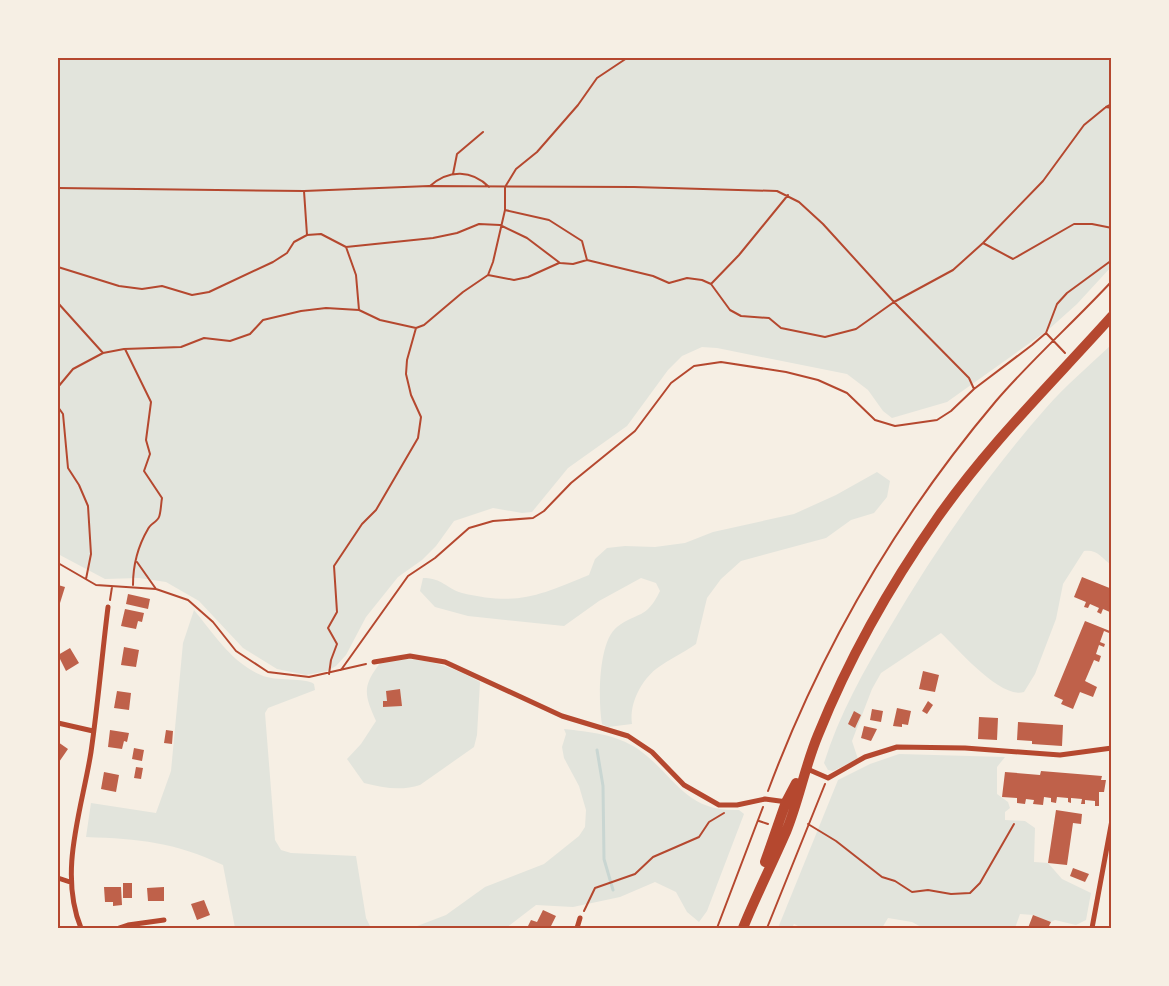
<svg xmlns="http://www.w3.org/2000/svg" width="1169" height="986" font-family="'Libre Baskerville',serif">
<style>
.green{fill:#e2e4dc}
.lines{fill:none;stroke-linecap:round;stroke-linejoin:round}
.stream{stroke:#c9d6d2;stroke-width:3}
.building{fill:#bf614a}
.path{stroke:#b5482f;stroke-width:2}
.minor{stroke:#b5482f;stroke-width:5}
.primary{stroke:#b5482f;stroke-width:10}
.neatline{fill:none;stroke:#b5482f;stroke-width:2}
</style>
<rect width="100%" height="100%" fill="#f6efe4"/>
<path class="green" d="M 58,58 L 1111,58 L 1111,267 L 1077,304 L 1048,330 L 947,402 L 892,418 L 883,411 L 868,390 L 847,374 L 717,348 L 702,347 L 682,356 L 668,370 L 627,426 L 568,468 L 532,512 L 522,513 L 493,508 L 454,521 L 436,546 L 422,560 L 398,577 L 366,617 L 346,655 L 336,666 L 327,671 L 306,675 L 277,669 L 243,648 L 199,601 L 166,582 L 139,578 L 105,579 L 58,554 Z
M 1111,345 L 1111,565 C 1102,558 1097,549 1084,551 L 1063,584 L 1056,619 L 1035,674 L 1024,692 C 1000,699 958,649 941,633 L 881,673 L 872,689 L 852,741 L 858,759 L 833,771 L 828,770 L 824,763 C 839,715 864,670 890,627 C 935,550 987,475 1046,408 C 1066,385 1090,365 1111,345 Z
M 877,472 L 890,481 L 887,497 L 874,513 L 851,520 L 826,538 L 741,561 L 721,579 L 707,598 L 696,644 C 683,653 668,660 656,669 C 641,681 629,704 632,724 L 608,727 L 602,724 C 598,700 598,642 617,627 C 638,611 646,620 660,591 L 656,583 L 641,578 L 599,601 L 564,626 L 468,616 L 435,607 L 420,591 L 423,578 C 443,578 445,588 462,593 C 517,606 538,596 589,575 L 595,559 L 607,548 L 625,546 L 655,547 L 685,543 L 713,532 L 794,514 L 836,495 Z
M 194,610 C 213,633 232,663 261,675 C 275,682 306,677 314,684 L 315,690 L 268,708 L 265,713 L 275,840 L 281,850 L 291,853 L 356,856 L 366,918 L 371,928 L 235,928 L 223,865 C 174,842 140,839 86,837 L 91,803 L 156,813 L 171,771 L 183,643 Z
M 406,659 C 434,660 456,669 480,682 L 477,735 L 474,747 L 420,785 C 402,791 383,788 364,783 L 347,759 L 361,744 L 376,721 C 364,694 362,686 381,662 Z
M 564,729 C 590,732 615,734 638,749 C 676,776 684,812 739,810 L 744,814 L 707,911 L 699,922 L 687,912 L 676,892 L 655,882 L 620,897 L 573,907 L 536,905 L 506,928 L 412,928 L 446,915 L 485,887 L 544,864 L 579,836 L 585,827 L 586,810 L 579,786 L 564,758 L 562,747 L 566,734 Z
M 899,754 L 1005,757 L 997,767 L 997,794 L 1008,802 L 1010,808 L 1005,812 L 1005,820 L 1025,821 L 1035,828 L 1034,862 L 1048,863 L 1062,879 L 1091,893 L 1086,920 L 1076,925 L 1055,920 L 1051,922 L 1033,915 L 1020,914 L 1015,928 L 923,928 L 912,922 L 888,918 L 882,928 L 802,928 L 794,924 L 792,928 L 778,928 L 838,780 L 870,764 Z"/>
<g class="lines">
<path class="stream" d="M 597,750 L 603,786 L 604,859 L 613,890"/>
</g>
<path class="building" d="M 1082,577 L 1112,589 L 1112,613 L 1103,609 L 1101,614 L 1097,612 L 1099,608 L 1090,604 L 1088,608 L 1084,607 L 1086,602 L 1074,597 Z
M 58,585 L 65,587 L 60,603 L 58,603 Z
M 128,594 L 150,599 L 148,609 L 126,604 Z
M 125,609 L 144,613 L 142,622 L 138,621 L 136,629 L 121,626 Z
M 1085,621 L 1110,631 L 1109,633 L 1104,631 L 1100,642 L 1105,644 L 1104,647 L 1099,645 L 1096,654 L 1101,656 L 1099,662 L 1094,660 L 1085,681 L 1097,687 L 1093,697 L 1080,692 L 1073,709 L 1061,704 L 1063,700 L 1054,696 Z
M 124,647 L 139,650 L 136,667 L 121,665 Z
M 70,648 L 79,663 L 66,671 L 58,655 Z
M 923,671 L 939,675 L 935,692 L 919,689 Z
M 400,689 L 402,706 L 383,707 L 383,701 L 387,701 L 386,691 Z
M 117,691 L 131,693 L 129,710 L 114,708 Z
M 928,701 L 933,705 L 927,714 L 922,711 Z
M 897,708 L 911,711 L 908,725 L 902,724 L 902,727 L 893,726 Z
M 872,709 L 883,711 L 881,722 L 870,720 Z
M 854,711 L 861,715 L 855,728 L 848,724 Z
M 979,717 L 998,718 L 997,740 L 978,739 Z
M 1018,722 L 1063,725 L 1062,746 L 1032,744 L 1032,741 L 1017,740 Z
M 864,726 L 877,729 L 871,741 L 861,738 Z
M 110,730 L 129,733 L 127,742 L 124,741 L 122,749 L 108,747 Z
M 166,730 L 173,731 L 172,744 L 164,743 Z
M 58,742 L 68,749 L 59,762 L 58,761 Z
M 134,748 L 144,750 L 142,761 L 132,759 Z
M 136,767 L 143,768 L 141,779 L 134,778 Z
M 1041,771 L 1102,776 L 1101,780 L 1106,780 L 1104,792 L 1099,792 L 1099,806 L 1095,806 L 1095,801 L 1085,800 L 1085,804 L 1081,804 L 1082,799 L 1071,798 L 1071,803 L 1068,802 L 1068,798 L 1057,797 L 1056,803 L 1051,802 L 1051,798 L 1044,797 L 1043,805 L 1033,804 L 1034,800 L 1026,799 L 1025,804 L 1017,803 L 1017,798 L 1002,797 L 1005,772 L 1040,775 Z
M 104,772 L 119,775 L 116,792 L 101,789 Z
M 1056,810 L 1082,814 L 1081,824 L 1073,823 L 1067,865 L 1048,863 Z
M 1073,868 L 1089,874 L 1085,882 L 1070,876 Z
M 123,883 L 132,883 L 132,898 L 123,898 Z
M 104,887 L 121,887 L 122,905 L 113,906 L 113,902 L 105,902 Z
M 164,887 L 164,901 L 148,901 L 147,888 Z
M 204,900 L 210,915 L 197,920 L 191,904 Z
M 543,910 L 556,916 L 550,928 L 527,928 L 531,920 L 537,922 Z
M 1033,915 L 1051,922 L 1048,928 L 1028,928 Z"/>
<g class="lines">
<path class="path" d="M 1106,107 L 1112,104
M 453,174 L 457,154 L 483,132
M 430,186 C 449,169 472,170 489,187
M 58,188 L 304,191 L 429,186 L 634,187 L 777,191 L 799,202 L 823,224 L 894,302 L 969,378 L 974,389
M 304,191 L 307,235
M 505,210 L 549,220 L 582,241 L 587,260
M 983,243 L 1013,259 L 1074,224 L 1092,224 L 1112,228
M 58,267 L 119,286 L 142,289 L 162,286 L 192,295 L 209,292 L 273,262 L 287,253 L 294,242 L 307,235 L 321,234 L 346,247
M 488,275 L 514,280 L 528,277 L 559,263
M 711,284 L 739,255 L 788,195
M 58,303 L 103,353
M 359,310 L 356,275 L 346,247 L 433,238 L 457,233 L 479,224 L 500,225 L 527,238 L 560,263 L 573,264 L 587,260 L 653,276 L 669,283 L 687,278 L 702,280 L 711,284 L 730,310 L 741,316 L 769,318 L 781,328 L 825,337 L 856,329 L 894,302 L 953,270 L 983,243 L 1043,181 L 1084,125 L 1106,107 L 1112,108
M 1046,333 L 1065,353
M 125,349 L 151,402 L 146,440 L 150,454 L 144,471 L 162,498 C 161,503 161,512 159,517 C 157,522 150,524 148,529 C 138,546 133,566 133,585
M 58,387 L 73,369 L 103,353 L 124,349 L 181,347 L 204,338 L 230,341 L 250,334 L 263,320 L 301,311 L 326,308 L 359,310 L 380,320 L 416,328 L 424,325 L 463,292 L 488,275 L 493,262 L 505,210 L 505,187 L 516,169 L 537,152 L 578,105 L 597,78 L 627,58
M 58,407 L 63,414 L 68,468 L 79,485 L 88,506 L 91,554 L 86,579
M 137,562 L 156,589
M 58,563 L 96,585 L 156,589 L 188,600 L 213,622 L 236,651 L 268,672 L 309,677 L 366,664
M 110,600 L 112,587
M 341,670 L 408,576 L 435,558 L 469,528 L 493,521 L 533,518 L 544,511 L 571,483 L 635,431 L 671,383 L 694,366 L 721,362 L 786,372 L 818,380 L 847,393 L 875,420 L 895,426 L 937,420 L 951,411 L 974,389 L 1032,345 L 1046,333 L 1057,304 L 1067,293 L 1112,260
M 329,674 L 331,660 L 337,644 L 328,628 L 337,612 L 334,566 L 362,524 L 376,510 L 418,438 L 421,417 L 411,395 L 406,374 L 407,360 L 416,328
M 768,791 C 821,649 898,517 996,401 C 1032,359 1074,322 1112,281
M 759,821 L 768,824
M 808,824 L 836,841 L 882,877 L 895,881 L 912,892 L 928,890 L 951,894 L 970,893 L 980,883 L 1014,824
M 584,911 L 595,888 L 635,874 L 653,857 L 699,837 L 709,822 L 724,813
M 717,928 L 763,807
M 767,928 L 825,784"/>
<path class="minor" d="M 374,662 L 410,656 L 445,662 L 562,716 L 628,736 L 652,752 L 684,785 L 719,805 L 737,805 L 765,799 L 787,802
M 58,723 L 93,731
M 805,768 L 828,778 L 865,757 L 897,747 L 965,748 L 1060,755 L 1112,748
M 58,878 L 70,882
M 81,928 C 58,872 82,809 91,752 C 98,704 102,655 108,607
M 119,928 L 128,925 L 164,920
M 577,928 L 580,918
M 1092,928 L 1112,820"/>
<path class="primary" d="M 765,862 L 786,802 L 796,783
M 743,928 C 756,896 772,864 786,832 C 799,800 805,766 818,735 C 849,658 891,584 938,517 C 991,442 1051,384 1112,316"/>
</g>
<rect width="1169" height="986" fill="none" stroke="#f6efe4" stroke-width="118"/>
<rect x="59" y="59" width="1051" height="868" class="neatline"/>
</svg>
